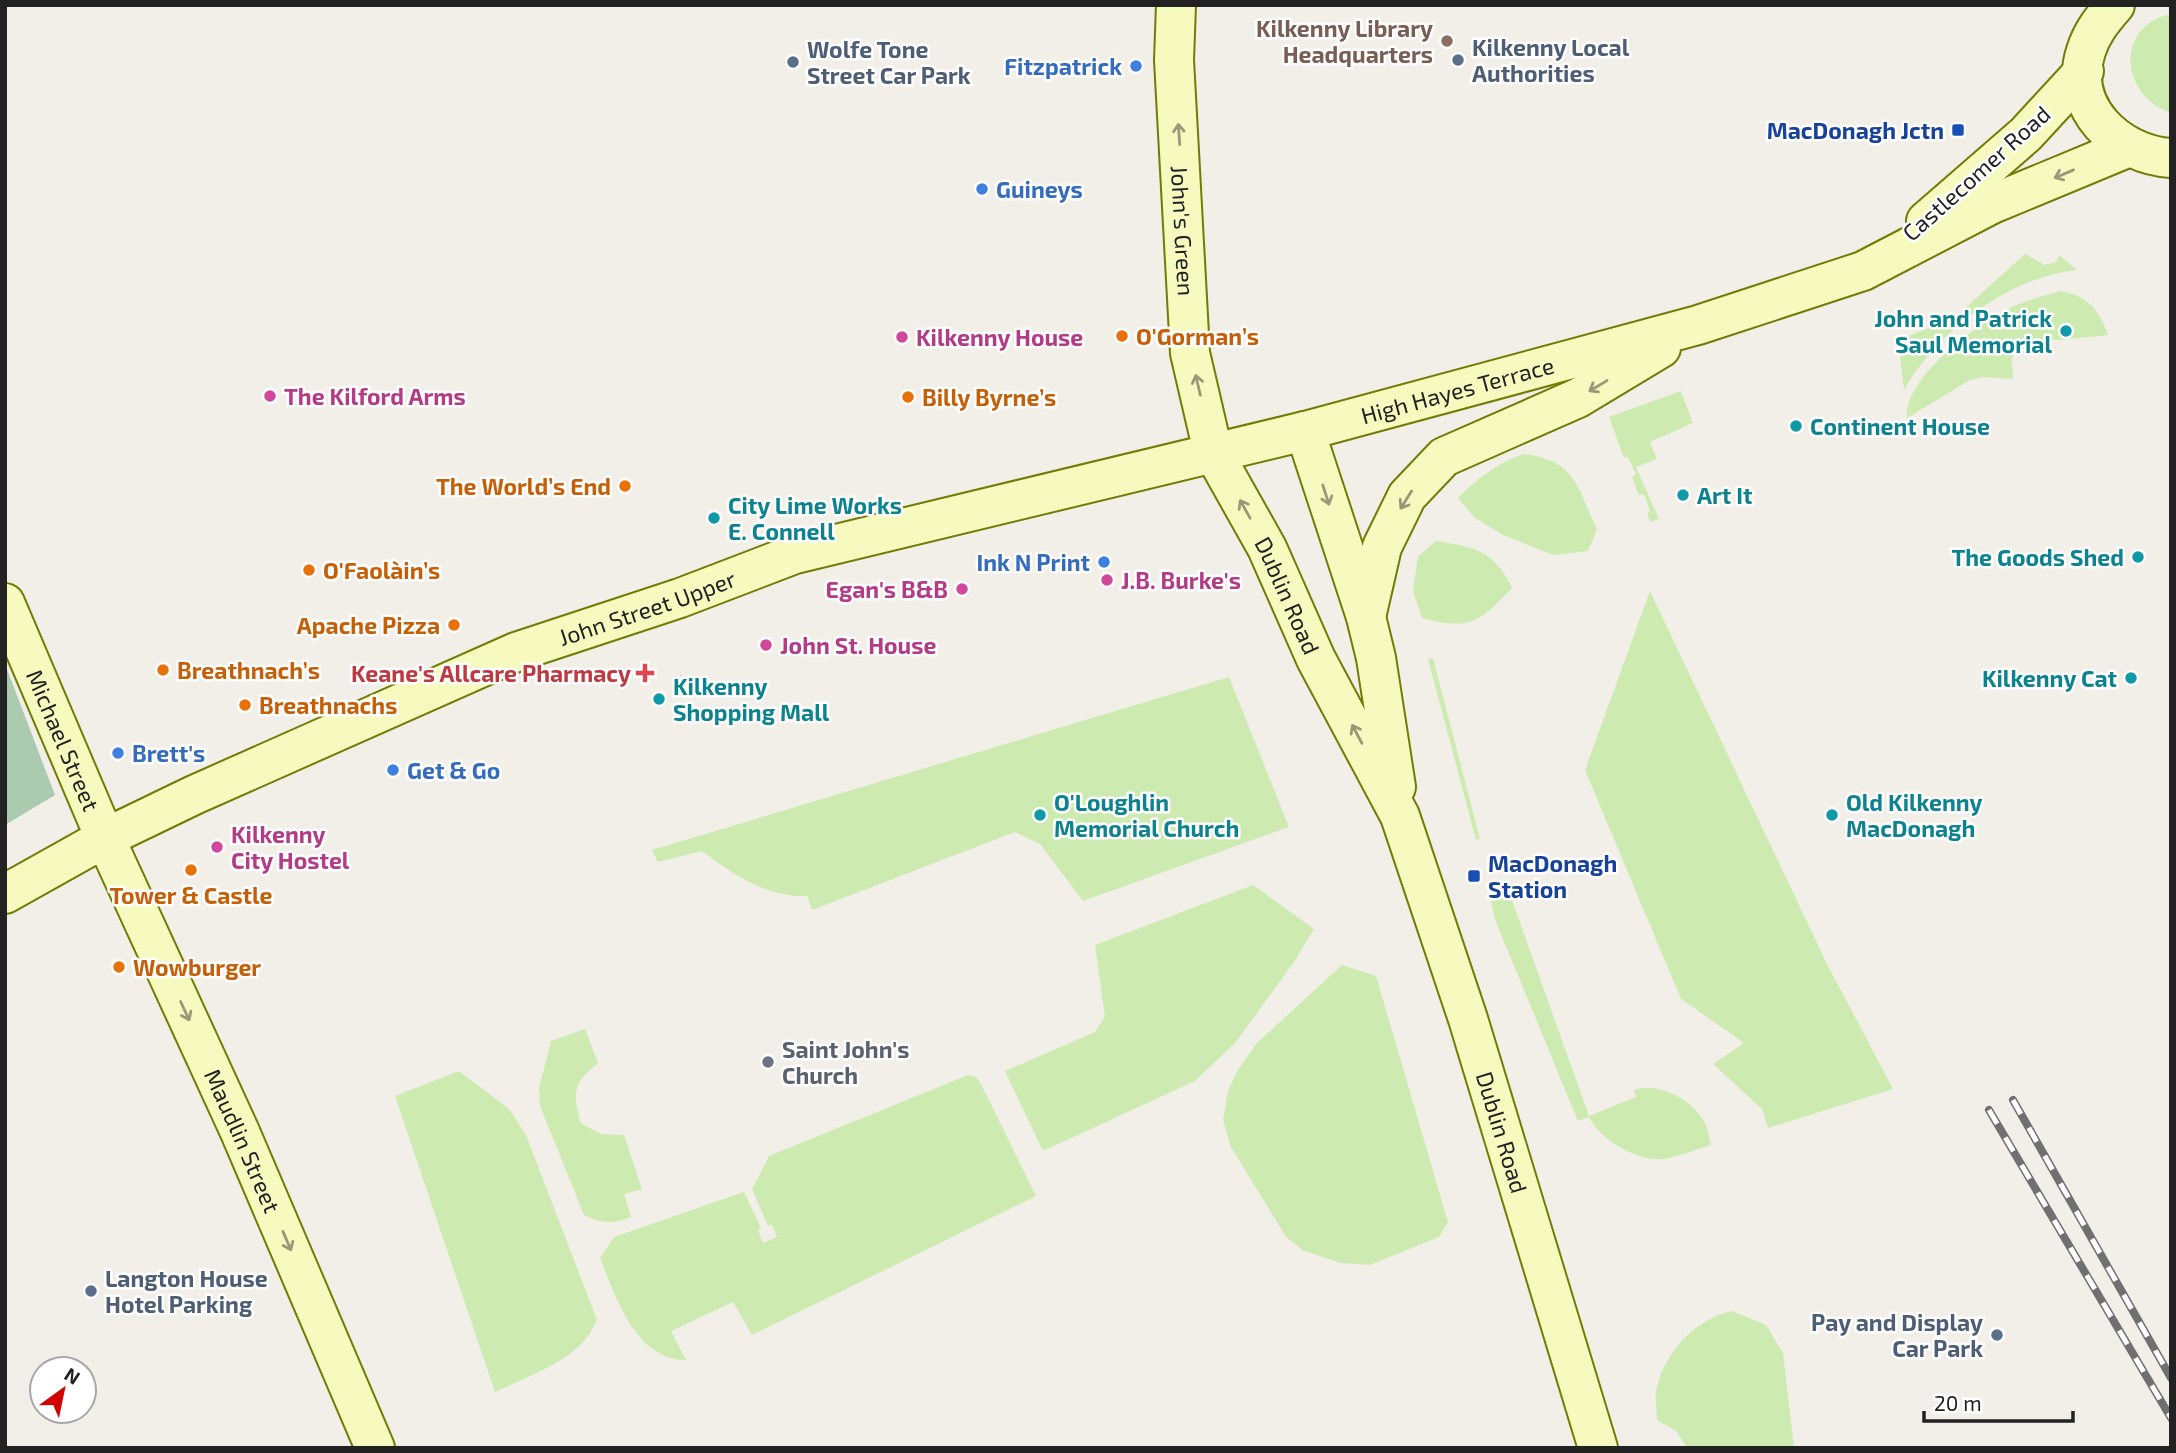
<svg xmlns="http://www.w3.org/2000/svg" width="2176" height="1453" font-family="'Exo 2',sans-serif">
<style>
.grass{fill:#cdebb0}
.cemetery{fill:#aacbaf}
.lines{fill:none;stroke-linecap:round;stroke-linejoin:round}
.secondary-casing{stroke:#707d05;stroke-width:42}
.secondary{stroke:#f7fabf;stroke-width:38}
.rail-casing{stroke:#707070;stroke-width:8}
.rail{stroke:#fff;stroke-width:5;stroke-dasharray:16;stroke-linecap:butt}
.oneway{stroke:#979978}
.education-dot{fill:#8d6e63;stroke:#fff;stroke-width:2.5}
.service-dot{fill:#5c6f8a;stroke:#fff;stroke-width:2.5}
.shop-dot{fill:#3f7fe0;stroke:#fff;stroke-width:2.5}
.transit-dot{fill:#1a4fb4;stroke:#fff;stroke-width:2.5}
.culture-dot{fill:#0f9aa8;stroke:#fff;stroke-width:2.5}
.food-dot{fill:#e8710a;stroke:#fff;stroke-width:2.5}
.hotel-dot{fill:#d1479c;stroke:#fff;stroke-width:2.5}
.health-dot{fill:#e0444e;stroke:#fff;stroke-width:2.5}
.worship-dot{fill:#6b7280;stroke:#fff;stroke-width:2.5}
.labels{text-anchor:middle;dominant-baseline:central;stroke-width:5;stroke-linejoin:round;paint-order:stroke}
.education-label{font-size:23px;font-weight:bold;fill:#785e54;stroke:#fff;text-anchor:end}
.service-label{font-size:23px;font-weight:bold;fill:#4e5e75;stroke:#fff;text-anchor:start}
.shop-label{font-size:23px;font-weight:bold;fill:#366cbe;stroke:#fff;text-anchor:start}
.transit-label{font-size:23px;font-weight:bold;fill:#164399;stroke:#fff;text-anchor:end}
.street-label{font-size:23px;fill:#222;stroke:#fff}
.culture-label{font-size:23px;font-weight:bold;fill:#0d838f;stroke:#fff;text-anchor:start}
.food-label{font-size:23px;font-weight:bold;fill:#c56008;stroke:#fff;text-anchor:start}
.hotel-label{font-size:23px;font-weight:bold;fill:#b23c85;stroke:#fff;text-anchor:start}
.health-label{font-size:23px;font-weight:bold;fill:#be3a42;stroke:#fff;text-anchor:end}
.worship-label{font-size:23px;font-weight:bold;fill:#5b616d;stroke:#fff;text-anchor:start}
</style>
<rect width="100%" height="100%" fill="#f2efe9"/>
<path class="grass" d="M 2171,14 L 2171,113 C 2120,96 2114,26 2171,14 Z
M 2025,254 L 2045,265 L 2056,262 L 2059,255 L 2077,270 C 2009,277 1937,332 1904,390 L 1898,340 L 1954,318 Z
M 2061,291 C 2089,297 2099,309 2108,335 L 2060,340 L 2016,339 L 2012,361 L 2013,379 L 1983,377 L 1970,380 L 1907,418 C 1903,379 1977,323 2010,308 C 2026,300 2044,296 2061,291 Z
M 1681,391 L 1693,423 L 1650,442 L 1657,459 L 1636,467 L 1659,519 L 1650,522 L 1647,513 L 1650,511 L 1644,494 L 1639,495 L 1632,477 L 1636,474 L 1628,457 L 1624,458 L 1609,417 Z
M 1524,454 C 1577,461 1576,486 1597,529 L 1588,551 L 1553,555 L 1503,535 L 1475,518 L 1458,498 C 1477,479 1498,462 1524,454 Z
M 1436,541 C 1474,547 1494,550 1512,588 C 1480,622 1470,631 1422,618 L 1413,591 L 1418,556 Z
M 1650,591 L 1827,964 L 1893,1089 L 1768,1128 L 1762,1109 L 1713,1064 L 1744,1043 L 1681,999 L 1585,770 Z
M 1433,658 L 1480,839 L 1476,840 L 1428,659 Z
M 1229,677 L 1289,827 L 1083,901 L 1040,844 L 1015,832 L 812,910 L 807,896 C 766,897 734,875 702,851 L 658,862 L 652,850 Z
M 1253,885 L 1314,929 L 1294,962 L 1235,1043 L 1195,1081 L 1043,1151 L 1005,1071 L 1095,1032 L 1105,1017 L 1095,945 Z
M 1509,892 L 1589,1116 L 1636,1097 L 1634,1090 C 1657,1081 1694,1100 1705,1123 C 1708,1129 1709,1138 1711,1145 C 1696,1149 1679,1157 1663,1159 C 1638,1162 1600,1140 1589,1117 L 1578,1121 L 1496,922 L 1490,898 Z
M 1342,965 L 1376,976 L 1448,1222 L 1439,1237 L 1370,1265 L 1341,1263 L 1304,1251 L 1286,1237 L 1231,1147 L 1223,1120 L 1228,1091 L 1238,1070 L 1256,1044 Z
M 585,1029 L 598,1063 C 573,1082 572,1094 581,1123 L 601,1134 L 624,1135 L 642,1189 L 624,1194 L 631,1217 C 612,1224 603,1224 584,1215 L 540,1106 L 539,1088 L 551,1041 Z
M 459,1071 L 509,1109 L 526,1135 L 597,1320 C 580,1361 531,1374 495,1392 L 395,1096 Z
M 968,1075 L 976,1077 L 981,1084 L 1036,1196 L 752,1335 L 733,1302 L 671,1331 L 686,1360 C 636,1360 616,1298 600,1258 L 614,1237 L 744,1192 L 761,1228 L 758,1230 L 763,1243 L 777,1237 L 772,1225 L 768,1226 L 752,1189 L 769,1156 Z
M 1732,1311 L 1766,1325 L 1783,1353 L 1794,1448 L 1687,1448 L 1676,1431 L 1657,1420 C 1657,1412 1655,1401 1656,1392 C 1663,1354 1694,1319 1732,1311 Z"/>
<path class="cemetery" d="M 5,664 L 55,795 L 5,825 Z"/>
<g class="lines">
<g class="secondary-casing">
<g id="secondary">
<path id="s1" d="M 1176,5 L 1174,60 L 1190,353 L 1213,452 L 1267,548 L 1316,659 L 1400,816 L 1468,1019 L 1598,1448"/>
<path d="M 2115,5 C 2102,20 2092,32 2086,51 C 2067,107 2118,155 2171,158"/>
<path d="M 1926,221 L 2026,134 L 2084,71"/>
<path d="M 1305,431 L 1366,617 L 1376,658 L 1396,787"/>
<path id="s2" d="M 5,603 L 105,838 L 240,1132 L 375,1448"/>
<path d="M 1366,617 L 1382,547 L 1407,496 L 1444,457 L 1578,398 L 1661,348"/>
<path id="s3" d="M 5,894 L 105,838 L 194,795 L 516,652 L 680,598 L 795,554 L 1305,431 L 1698,325 L 1863,271 L 1992,204 L 2127,148"/>
</g>
</g>
<use href="#secondary" class="secondary"/>
<g class="rail-casing">
<path id="rail" d="M 2013,1100 L 2171,1378
M 1989,1110 L 2171,1418"/>
</g>
<use href="#rail" class="rail"/>
</g>
<defs><path id="oneway-shaft" d="M-6 0H5M1.5-3L5.5 0L1.5 3" fill="none" stroke-width="1.6" stroke-linecap="round" stroke-linejoin="round" transform="scale(1.75)"/></defs>
<g class="oneway">
<use href="#oneway-shaft" transform="translate(1179 134) rotate(-94)"/>
<use href="#oneway-shaft" transform="translate(2064 174) rotate(157)"/>
<use href="#oneway-shaft" transform="translate(1198 385) rotate(-103)"/>
<use href="#oneway-shaft" transform="translate(1598 386) rotate(149)"/>
<use href="#oneway-shaft" transform="translate(1326 495) rotate(72)"/>
<use href="#oneway-shaft" transform="translate(1406 500) rotate(122)"/>
<use href="#oneway-shaft" transform="translate(1245 509) rotate(-119)"/>
<use href="#oneway-shaft" transform="translate(1357 734) rotate(-118)"/>
<use href="#oneway-shaft" transform="translate(185 1011) rotate(65)"/>
<use href="#oneway-shaft" transform="translate(287 1241) rotate(67)"/>
</g>
<circle class="education-dot" cx="1447" cy="41" r="7"/>
<g class="service-dot">
<circle cx="1458" cy="60" r="7"/>
<circle cx="793" cy="62" r="7"/>
<circle cx="91" cy="1291" r="7"/>
<circle cx="1997" cy="1335" r="7"/>
</g>
<g class="shop-dot">
<circle cx="1136" cy="66" r="7"/>
<circle cx="982" cy="189" r="7"/>
<circle cx="1104" cy="562" r="7"/>
<circle cx="118" cy="753" r="7"/>
<circle cx="393" cy="770" r="7"/>
</g>
<g class="transit-dot">
<rect x="1951" y="123" width="14" height="14" rx="3.5"/>
<rect x="1467" y="869" width="14" height="14" rx="3.5"/>
</g>
<g class="culture-dot">
<circle cx="2066" cy="331" r="7"/>
<circle cx="1796" cy="426" r="7"/>
<circle cx="1683" cy="495" r="7"/>
<circle cx="714" cy="518" r="7"/>
<circle cx="2138" cy="557" r="7"/>
<circle cx="2131" cy="678" r="7"/>
<circle cx="659" cy="699" r="7"/>
<circle cx="1040" cy="815" r="7"/>
<circle cx="1832" cy="815" r="7"/>
</g>
<g class="food-dot">
<circle cx="1122" cy="336" r="7"/>
<circle cx="908" cy="397" r="7"/>
<circle cx="625" cy="486" r="7"/>
<circle cx="309" cy="570" r="7"/>
<circle cx="454" cy="625" r="7"/>
<circle cx="163" cy="670" r="7"/>
<circle cx="245" cy="705" r="7"/>
<circle cx="191" cy="870" r="7"/>
<circle cx="119" cy="967" r="7"/>
</g>
<g class="hotel-dot">
<circle cx="902" cy="337" r="7"/>
<circle cx="270" cy="396" r="7"/>
<circle cx="1107" cy="580" r="7"/>
<circle cx="962" cy="589" r="7"/>
<circle cx="766" cy="645" r="7"/>
<circle cx="217" cy="847" r="7"/>
</g>
<path class="health-dot" d="M641.5 662.5h7v7h7v7h-7v7h-7v-7h-7v-7h7z"/>
<circle class="worship-dot" cx="768" cy="1062" r="7"/>
<g class="labels">
<g class="education-label">
<text x="1433" y="28">Kilkenny Library<tspan x="1433" dy="26">Headquarters</tspan></text>
</g>
<g class="service-label">
<text x="1472" y="47">Kilkenny Local<tspan x="1472" dy="26">Authorities</tspan></text>
<text x="807" y="49">Wolfe Tone<tspan x="807" dy="26">Street Car Park</tspan></text>
<text x="105" y="1278">Langton House<tspan x="105" dy="26">Hotel Parking</tspan></text>
<text x="1983" y="1322" text-anchor="end">Pay and Display<tspan x="1983" dy="26">Car Park</tspan></text>
</g>
<g class="shop-label">
<text x="1122" y="66" text-anchor="end">Fitzpatrick</text>
<text x="996" y="189">Guineys</text>
<text x="1090" y="562" text-anchor="end">Ink N Print</text>
<text x="132" y="753">Brett's</text>
<text x="407" y="770">Get &amp; Go</text>
</g>
<g class="transit-label">
<text x="1944" y="130">MacDonagh Jctn</text>
<text x="1488" y="863" text-anchor="start">MacDonagh<tspan x="1488" dy="26">Station</tspan></text>
</g>
<g class="street-label">
<text transform="translate(1976 173) rotate(-42)">Castlecomer Road</text>
<text stroke="none"><textPath href="#s1" startOffset="226">John's Green</textPath></text>
<text stroke="none"><textPath href="#s3" startOffset="1544">High Hayes Terrace</textPath></text>
<text stroke="none"><textPath href="#s1" startOffset="612">Dublin Road</textPath></text>
<text stroke="none"><textPath href="#s3" startOffset="704">John Street Upper</textPath></text>
<text stroke="none"><textPath href="#s2" startOffset="149">Michael Street</textPath></text>
<text stroke="none"><textPath href="#s1" startOffset="1192">Dublin Road</textPath></text>
<text stroke="none"><textPath href="#s2" startOffset="588">Maudlin Street</textPath></text>
</g>
<g class="culture-label">
<text x="2052" y="318" text-anchor="end">John and Patrick<tspan x="2052" dy="26">Saul Memorial</tspan></text>
<text x="1810" y="426">Continent House</text>
<text x="1697" y="495">Art It</text>
<text x="728" y="505">City Lime Works<tspan x="728" dy="26">E. Connell</tspan></text>
<text x="2124" y="557" text-anchor="end">The Goods Shed</text>
<text x="2117" y="678" text-anchor="end">Kilkenny Cat</text>
<text x="673" y="686">Kilkenny<tspan x="673" dy="26">Shopping Mall</tspan></text>
<text x="1054" y="802">O'Loughlin<tspan x="1054" dy="26">Memorial Church</tspan></text>
<text x="1846" y="802">Old Kilkenny<tspan x="1846" dy="26">MacDonagh</tspan></text>
</g>
<g class="food-label">
<text x="1136" y="336">O'Gorman’s</text>
<text x="922" y="397">Billy Byrne’s</text>
<text x="611" y="486" text-anchor="end">The World’s End</text>
<text x="323" y="570">O'Faolàin’s</text>
<text x="440" y="625" text-anchor="end">Apache Pizza</text>
<text x="177" y="670">Breathnach’s</text>
<text x="259" y="705">Breathnachs</text>
<text x="191" y="895" text-anchor="middle">Tower &amp; Castle</text>
<text x="133" y="967">Wowburger</text>
</g>
<g class="hotel-label">
<text x="916" y="337">Kilkenny House</text>
<text x="284" y="396">The Kilford Arms</text>
<text x="1121" y="580">J.B. Burke's</text>
<text x="948" y="589" text-anchor="end">Egan's B&amp;B</text>
<text x="780" y="645">John St. House</text>
<text x="231" y="834">Kilkenny<tspan x="231" dy="26">City Hostel</tspan></text>
</g>
<g class="health-label">
<text x="631" y="673">Keane's Allcare Pharmacy</text>
</g>
<g class="worship-label">
<text x="782" y="1049">Saint John's<tspan x="782" dy="26">Church</tspan></text>
</g>
</g>
<rect width="2176" height="1453" fill="none" stroke="#222222" stroke-width="14"/>
<g transform="translate(63 1390) rotate(33)"><circle r="33" fill="#ffffff" stroke="#a7a7a7" stroke-width="2"/>
<path d="M0-5L12 26L0 18L-12 26Z" fill="#d40000"/>
<text y="-10" font-size="19" font-weight="bold" text-anchor="middle" fill="#222222">N</text>
</g>
<path d="M1924 1411v10h149v-10" fill="none" stroke="#222222" stroke-width="3.5"/>
<text x="1934" y="1411" font-size="21" fill="#222222" stroke="#ffffff" stroke-width="5" paint-order="stroke">20 m</text>
</svg>
